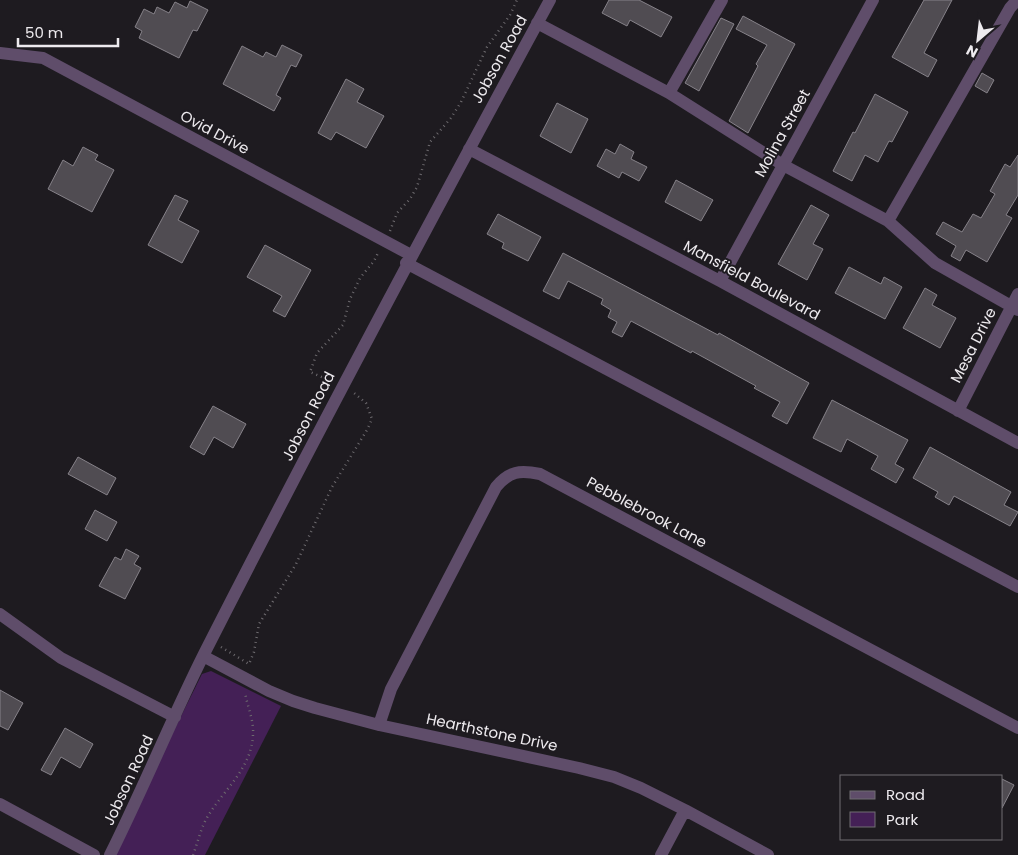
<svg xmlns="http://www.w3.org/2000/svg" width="1018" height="855" font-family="Poppins,sans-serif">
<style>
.green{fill:#442056}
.building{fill:#504c52;stroke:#868289}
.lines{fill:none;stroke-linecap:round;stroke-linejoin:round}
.path{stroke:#6d6a6e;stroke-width:2.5;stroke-dasharray:1 4;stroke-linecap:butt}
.minor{stroke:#5f4d6a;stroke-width:12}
.labels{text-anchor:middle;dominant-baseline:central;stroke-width:4;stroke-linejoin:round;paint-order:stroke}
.street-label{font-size:15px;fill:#edeaee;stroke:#1e1b20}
</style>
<rect width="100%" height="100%" fill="#1e1b20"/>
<path class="green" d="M 211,671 L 281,706 L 205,855 L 112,855 L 202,674 Z"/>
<path class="building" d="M 609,0 L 639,0 L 672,17 L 661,37 L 630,20 L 627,26 L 602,13 Z
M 924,0 L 952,0 L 924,53 L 937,60 L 928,77 L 892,57 Z
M 190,1 L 208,10 L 197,31 L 193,30 L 179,58 L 139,38 L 142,31 L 135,27 L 144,9 L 154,14 L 157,7 L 169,13 L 175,2 L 187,8 Z
M 743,16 L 795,44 L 748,133 L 729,121 L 758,66 L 756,64 L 767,45 L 736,29 Z
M 721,18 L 734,24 L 699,91 L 685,83 Z
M 282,45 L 302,55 L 296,67 L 291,65 L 276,95 L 281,98 L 274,111 L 223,84 L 242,46 L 263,57 L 266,52 L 276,57 Z
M 982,73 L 994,80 L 987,93 L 975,86 Z
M 346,79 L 364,89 L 357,102 L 384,116 L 366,148 L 336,132 L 331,140 L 318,133 Z
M 875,94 L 908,112 L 892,142 L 889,141 L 878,162 L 865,155 L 852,181 L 833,171 L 853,132 L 855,133 Z
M 557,103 L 588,119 L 571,153 L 540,136 Z
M 620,144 L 634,152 L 631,159 L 647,167 L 639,181 L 622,172 L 619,178 L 597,166 L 606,149 L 615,154 Z
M 83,147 L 98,155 L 95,160 L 114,170 L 92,212 L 48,189 L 63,160 L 73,166 Z
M 1018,155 L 1018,195 L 1006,215 L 1012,218 L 987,262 L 966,250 L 960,261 L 951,256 L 956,246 L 936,234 L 943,222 L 962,232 L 973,214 L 981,218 L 995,194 L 990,191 L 1005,164 L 1010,167 Z
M 676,180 L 713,200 L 701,221 L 665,202 Z
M 175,195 L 188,201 L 178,220 L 199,231 L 182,263 L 148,245 Z
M 811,205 L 829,215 L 813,244 L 823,249 L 807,280 L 778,264 Z
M 498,214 L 541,237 L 528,261 L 502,248 L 504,243 L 487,234 Z
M 265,245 L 311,270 L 285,317 L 273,311 L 282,296 L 247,277 Z
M 563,253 L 718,335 L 719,333 L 809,383 L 787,424 L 772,416 L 780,402 L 754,388 L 756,386 L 692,351 L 691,353 L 631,321 L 622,337 L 612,332 L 617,322 L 608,317 L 611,310 L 601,304 L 603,299 L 568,281 L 559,299 L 543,291 Z
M 849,267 L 881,284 L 884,277 L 902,287 L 885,319 L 835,293 Z
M 925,288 L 937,295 L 932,305 L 956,318 L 940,348 L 903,328 Z
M 832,400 L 908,440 L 895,464 L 904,469 L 896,483 L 871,469 L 878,456 L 847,439 L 841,452 L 813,438 Z
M 213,406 L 246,424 L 233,448 L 214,437 L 204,455 L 190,447 Z
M 930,447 L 1011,492 L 1004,505 L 1018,512 L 1010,526 L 954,496 L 949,505 L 935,497 L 938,492 L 913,478 Z
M 78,457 L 116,478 L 107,495 L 68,474 Z
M 95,510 L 117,522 L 107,541 L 85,529 Z
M 126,549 L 139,556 L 134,564 L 141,568 L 125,599 L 99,586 L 115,557 L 121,560 Z
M 0,690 L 23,703 L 8,730 L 0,726 Z
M 65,728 L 93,744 L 80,768 L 61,757 L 51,775 L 41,770 Z
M 1002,779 L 1014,785 L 1002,808 Z"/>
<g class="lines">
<path class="path" d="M 390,231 L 397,213 L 410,199 L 417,187 L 430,142 L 451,118 L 461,102 L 487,47 L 510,15 L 517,0
M 331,381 L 310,372 L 317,353 L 343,325 L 350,299 L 360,278 L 374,261 L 379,251
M 221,647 L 249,664 L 254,652 L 259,624 L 296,564 L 332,487 L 367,430 L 372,419 L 366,403 L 354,393
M 193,855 C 198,842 201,827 208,816 C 225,788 252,768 253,734 C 254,720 247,706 245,692"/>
<path class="minor" d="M 537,23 L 669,93 L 783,165 L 888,221 L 935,263 L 1018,310
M 0,53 L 43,58 L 411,255
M 669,93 L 722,0
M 469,149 L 720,281 L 1018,443
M 888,221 L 1010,8 L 1017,0
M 406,263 L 1018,587
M 720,281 L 873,0
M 958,411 L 1018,294
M 0,614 L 61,658 L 175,717
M 203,656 L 269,691 L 293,701 L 315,708 L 379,725 L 579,768 L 614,777 L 641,788 L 685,810 L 768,855
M 379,725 L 391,689 L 496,487 C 509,471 520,470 540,474 L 1018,728
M 0,804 L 94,855
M 110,855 C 143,789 171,720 204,654 C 316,434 432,217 550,0
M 661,855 L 685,810"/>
</g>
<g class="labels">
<g class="street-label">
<text transform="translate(499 59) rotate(-61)">Jobson Road</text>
<text transform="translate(215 132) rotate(28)">Ovid Drive</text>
<text transform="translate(782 133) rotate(-61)">Molina Street</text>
<text transform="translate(752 280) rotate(28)">Mansfield Boulevard</text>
<text transform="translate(973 345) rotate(-63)">Mesa Drive</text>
<text transform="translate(308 416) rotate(-63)">Jobson Road</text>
<text transform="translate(647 512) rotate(28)">Pebblebrook Lane</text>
<text transform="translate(492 732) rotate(12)">Hearthstone Drive</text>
<text transform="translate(128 780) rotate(-65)">Jobson Road</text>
</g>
</g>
<rect x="840" y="775" width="162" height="65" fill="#1e1b20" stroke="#716e72"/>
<rect x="850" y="791" width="25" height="8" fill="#5f4d6a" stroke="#716e72"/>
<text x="886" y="800" font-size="15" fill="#edeaee">Road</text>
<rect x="850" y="812" width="25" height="15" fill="#442056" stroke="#716e72"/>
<text x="886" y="825" font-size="15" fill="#edeaee">Park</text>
<g transform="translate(978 40) rotate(208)" stroke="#1e1b20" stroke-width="4" paint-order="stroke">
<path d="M0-4L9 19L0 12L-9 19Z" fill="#edeaee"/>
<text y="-8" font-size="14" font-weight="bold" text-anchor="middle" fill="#edeaee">N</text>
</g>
<path d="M18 38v8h100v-8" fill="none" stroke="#edeaee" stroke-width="2.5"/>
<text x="25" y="38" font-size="15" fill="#edeaee" stroke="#1e1b20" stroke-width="4" paint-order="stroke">50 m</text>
</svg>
